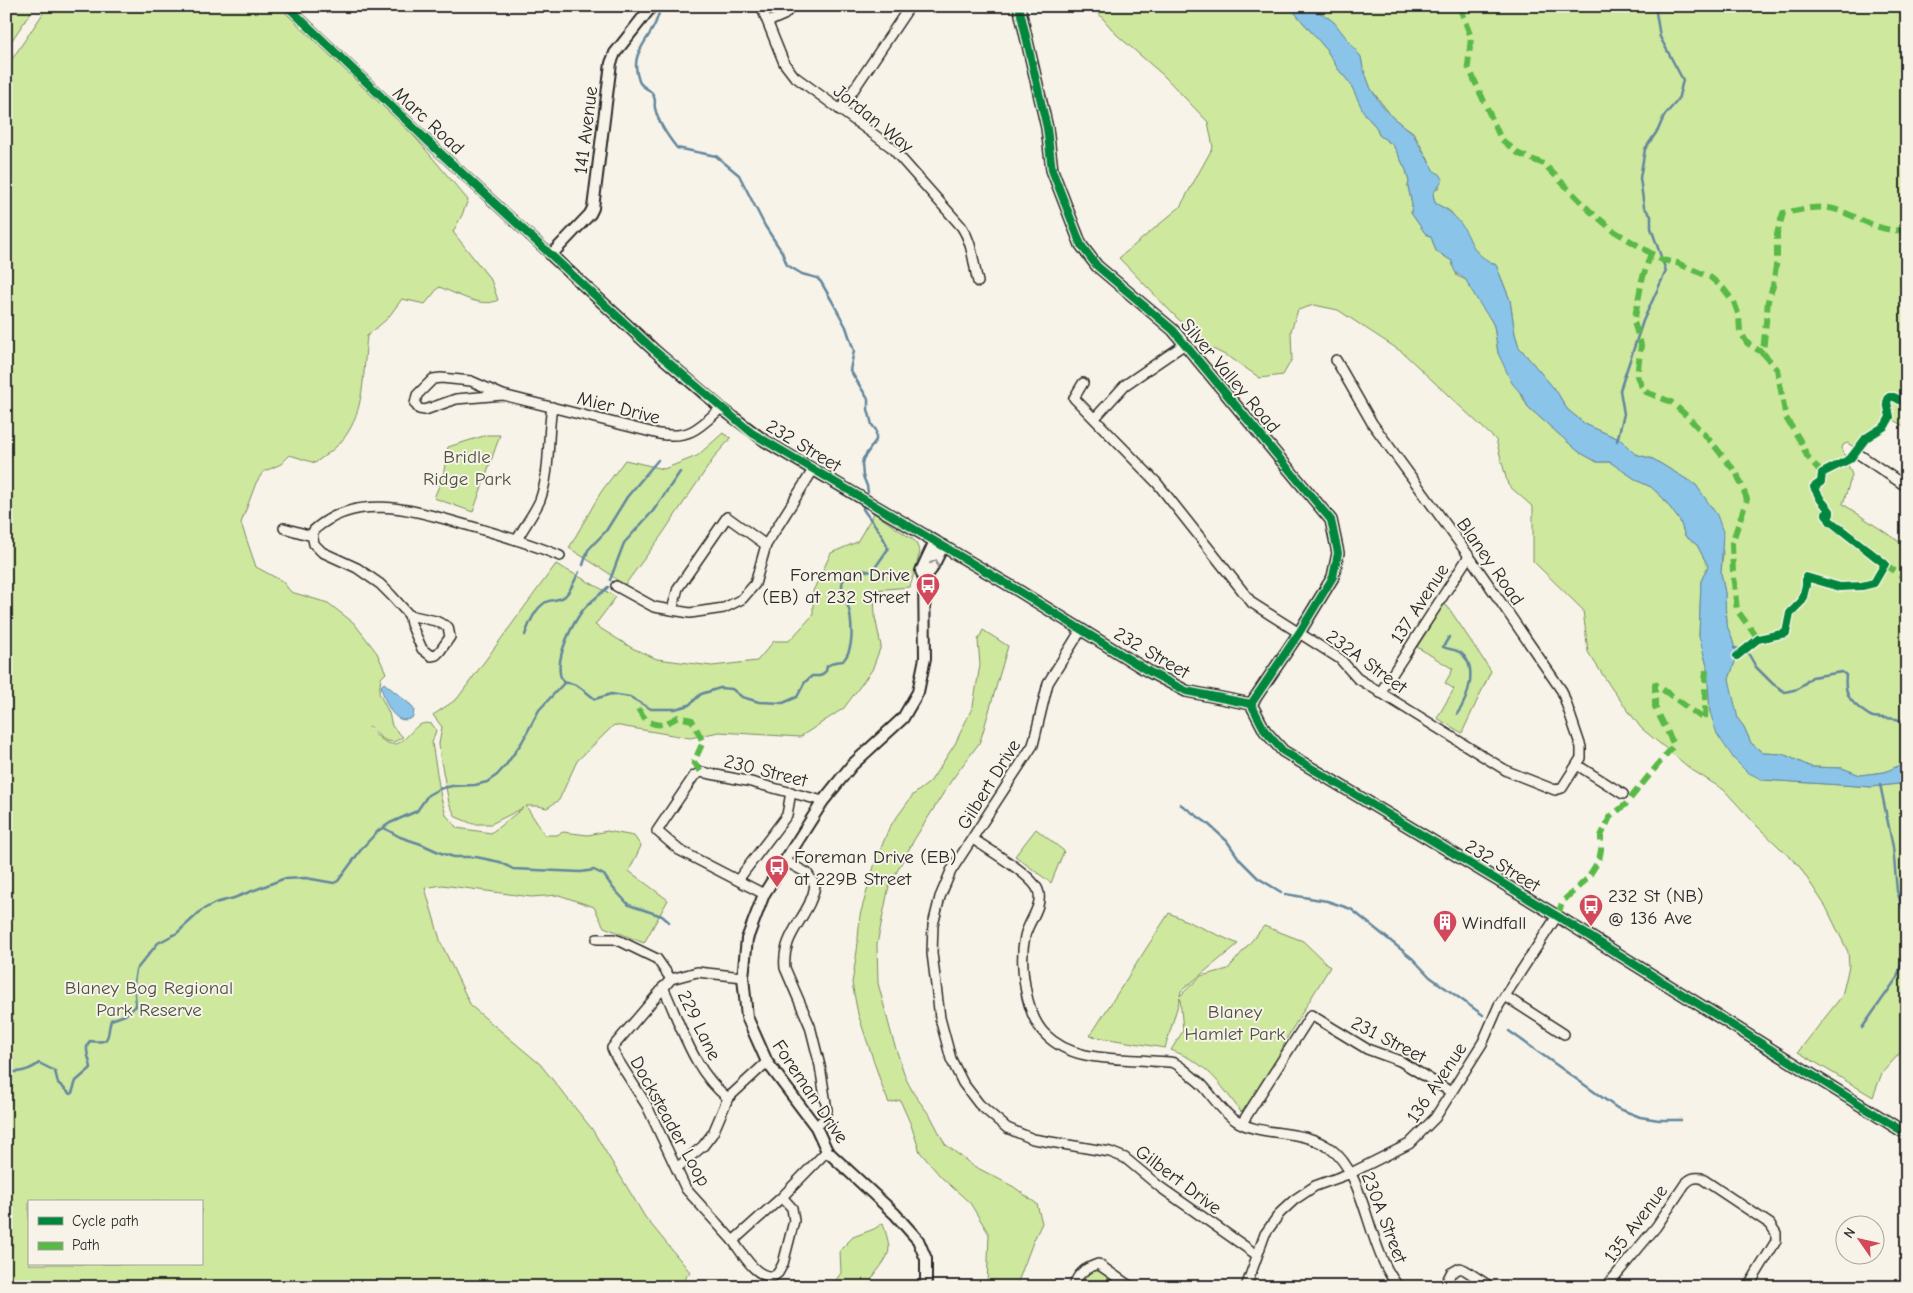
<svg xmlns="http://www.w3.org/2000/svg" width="1913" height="1293" font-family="'Comic Neue',sans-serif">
	<rect width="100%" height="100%" fill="#f7f3e8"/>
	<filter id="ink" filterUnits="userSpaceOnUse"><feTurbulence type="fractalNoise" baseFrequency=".02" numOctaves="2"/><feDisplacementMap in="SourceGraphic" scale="10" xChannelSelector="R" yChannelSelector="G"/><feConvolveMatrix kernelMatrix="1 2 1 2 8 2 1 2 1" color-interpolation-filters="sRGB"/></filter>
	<g filter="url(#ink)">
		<g fill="#cee89e" stroke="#7c8a64" fill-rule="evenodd">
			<polygon points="6,6 35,6 6,49"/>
			<path d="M48,6H286L383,99L468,200L462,215L453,232L491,280L498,300C482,309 456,293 439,287L425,304L402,299L387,319L367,336C363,371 366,416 339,444C332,451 323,457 315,463L290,455L281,464L263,472L256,483L241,523L256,567L282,581L291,592L328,603L354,623L377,653L386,673L381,678L379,693L389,713L392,726L403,737L394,742L387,741L381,738L370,726L369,728C407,770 405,716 432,724L436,730L432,743L441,798L446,815L457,828L491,833L523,808L491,824H473L456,817L449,803L440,756L439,744L442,727L433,715L457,699L556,564L616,597L595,625L632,648L657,659L712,666L757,661L774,641H789L813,615V591L831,553L857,542L874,513L915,541L920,552L910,587L874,590L875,617L881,646L872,670L844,708L800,737L719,732L690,738L614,725L577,761L559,800L547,808L538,806H526L545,835H557L563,832L588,835L607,831L634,836L641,846L629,871L668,900L644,943L604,927L594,907L559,895L531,897L442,885L425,888L441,943L471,1006L540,1064L592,1129L645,1217L690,1272L686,1277V1284L681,1287H6V68ZM29,1202H201V1264H29Z"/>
			<polygon points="1092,6 1289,6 1326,49 1338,69 1350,83 1368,118 1376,127 1379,135 1393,145 1406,170 1409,182 1408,187 1412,205 1411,213 1425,233 1431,237 1436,251 1452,261 1457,276 1466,280 1491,320 1494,326 1498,353 1528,407 1579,452 1597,462 1610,462 1638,481 1651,487 1663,498 1680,521 1685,536 1697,545 1708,566 1701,581 1699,636 1707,666 1710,712 1763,780 1872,787 1907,783 1907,1045 1882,1073 1873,1097 1798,1052 1842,996 1849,966 1848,952 1826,907 1799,866 1758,827 1724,790 1692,770 1641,728 1612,689 1588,652 1583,610 1533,561 1533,507 1508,485 1496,440 1402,352 1338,310 1314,305 1298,310 1291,331 1292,359 1283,375 1260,378 1231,358 1211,348 1177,318 1119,258 1180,207 1213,147 1208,122 1163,75 1117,35"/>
			<polygon points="1304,6 1907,6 1907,428 1888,417 1884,425 1861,438 1854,447 1847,443 1843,445 1842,449 1852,475 1843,504 1907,547 1907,762 1885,772 1860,775 1842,768 1811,767 1783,754 1763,753 1751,743 1744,727 1738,719 1733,703 1729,679 1737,656 1731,635 1726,624 1725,593 1721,573 1723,552 1706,500 1696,485 1653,459 1635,454 1621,440 1585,424 1567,409 1557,392 1519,347 1515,334 1510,300 1496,265 1484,259 1474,249 1459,222 1450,211 1435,203 1433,194 1434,190 1440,187 1428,159 1413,132 1393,118 1371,89 1363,68 1361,57 1351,44 1329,18 1310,10"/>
			<polygon points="723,433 731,438 716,455 661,536 624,586 607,572 569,548 601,492 625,460 664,469 697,456"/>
			<polygon points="487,435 500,435 473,512 434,498 443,476 448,447"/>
			<polygon points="1444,604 1448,607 1491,671 1462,733 1437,718 1454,689 1445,683 1453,669 1417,647"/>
			<polygon points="983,630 1008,646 980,742 951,781 914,840 889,886 877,944 878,983 893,1040 906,1079 914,1094 931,1117 945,1144 972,1165 1014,1187 1037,1204 1042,1223 1033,1242 1016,1287 987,1287 989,1234 970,1203 941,1177 920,1152 911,1125 900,1100 889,1103 883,1089 858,1014 852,983 857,951 860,915 875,863 889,828 913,795 930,782 955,744 973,706 980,665 978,640"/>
			<polygon points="1036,829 1064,851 1051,883 1015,856"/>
			<path d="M1169,913L1238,944L1181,991L1180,996L1201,976L1228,969L1264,926L1303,941L1330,967L1288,1036L1277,1060L1261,1085L1253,1107L1241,1112C1218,1081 1208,1064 1171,1050L1183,1031L1180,998L1165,1048L1090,1036Z"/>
			<path d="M883,1223C885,1230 888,1239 889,1247C890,1261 872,1272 869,1287H831L841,1273L840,1250L853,1237L874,1229Z"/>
			<polygon points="1092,1271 1102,1271 1123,1287 1080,1287 1087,1274"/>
		</g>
		<g fill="#8ac4e9" stroke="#64879d">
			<path d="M1289,6H1304L1310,10L1323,14L1334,22L1361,57L1363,68L1371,89L1380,103L1393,118L1412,132L1434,171L1440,174L1443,179L1433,194L1435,203C1444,208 1451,212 1458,220C1475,241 1467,251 1496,265L1510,300L1515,334L1519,347L1557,392L1567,409L1585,424L1621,440L1635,454L1653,459L1696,485L1717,515L1723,532L1721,573L1725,593L1726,624L1731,635L1737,656L1729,679L1738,719L1744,727L1751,743L1763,753L1783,754L1811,767L1842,768L1860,775L1885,772L1907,762V783L1872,787L1763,780L1747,772L1734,759L1717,734L1710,712L1707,666L1699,636L1701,581L1708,566L1697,545L1685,536L1680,521L1663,498L1651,487L1638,481L1610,462H1597L1579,452L1528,407L1523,396L1512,383L1498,353L1494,326L1491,320C1482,308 1474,295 1467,282C1461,272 1455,280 1452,261L1436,251L1431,237L1425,233L1411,213L1412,205L1408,186L1409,182L1406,170L1393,145L1379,135L1376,127L1368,118L1363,111L1350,83L1338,69L1326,49Z"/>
			<path d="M384,683L411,705L414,710L413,717C395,729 384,701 381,686Z"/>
		</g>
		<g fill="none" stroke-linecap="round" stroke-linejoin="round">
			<g stroke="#64879d" stroke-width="2.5">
				<path d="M661,6C659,13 657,21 653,28C643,47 630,56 639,81C642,89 652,88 654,97C656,101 654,104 655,108C658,122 669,138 677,148L716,156L739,175L765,226L782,252L787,265L802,274L817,278L821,282L832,301L846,327L854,351L850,370L868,399V409L872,425L876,430V440L863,459L862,464L863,476L867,486L868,492"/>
				<polyline points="1617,441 1624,414 1620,390 1643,321 1666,271 1651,228 1651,216 1644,207 1640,178 1645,149 1658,130 1664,116 1678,100 1683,80 1660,37 1655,6"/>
				<polyline points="583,565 588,550 606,531 627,497 658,460"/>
				<polyline points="610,580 624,543 653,511 680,472"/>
				<path d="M525,635C529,624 535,608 546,602C552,599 559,601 565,596C571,591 575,579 579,572"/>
				<path d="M1449,637L1443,647C1449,650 1457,649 1462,654C1478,668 1468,699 1457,714"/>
				<path d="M1734,648L1741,649L1748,653L1756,667L1773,684L1785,692L1798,689L1812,677L1842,672L1846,675C1844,693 1849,701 1863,711C1866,713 1869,716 1873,717C1885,719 1897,716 1907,724"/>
				<path d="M564,683C551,666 570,629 580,614C586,604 599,596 608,587"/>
				<polyline points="1180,804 1207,823 1227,841 1240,860 1258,878 1281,892"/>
				<polyline points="384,828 400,837 421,844 441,853 454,857 476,857 500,862 513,869 581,872 594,870 604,875 613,888 629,905 662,916 669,922"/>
				<polyline points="1285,894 1327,901 1351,909 1413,959 1430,977 1483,1015"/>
				<polyline points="1862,1028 1897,978 1904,956 1904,912 1897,891 1893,847 1880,784"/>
				<polyline points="1509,1031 1617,1108 1640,1117 1659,1120 1681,1120"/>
				<path d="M6,1071C17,1074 31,1070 39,1063L55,1071L58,1083L70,1094L72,1093L76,1081L91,1068C90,1059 83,1048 90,1041C113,1044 106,1036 111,1020L125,1015L136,1006L134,983L136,970L158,943L177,933L202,910L215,903L234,898L283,879L306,878L334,883L338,881L363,847L378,831L390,823L417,811L428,795L439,789L452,786L475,785L487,782L497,775L506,765L522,742L539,710L564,683C576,681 585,692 595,699L611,694L630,697L651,709H675L689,705L701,694L720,688L732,689L742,697L759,702L783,703L797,697L805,682L812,676H820L826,671L827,666L835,662L843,661C854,649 852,629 850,614C848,601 839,593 843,580L861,570L872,572L888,549C882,531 873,524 863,509V507"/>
			</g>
			<defs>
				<g id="minor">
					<polyline points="287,6 436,149 551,255"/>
					<path d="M761,6L784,63L794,76L891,147L961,226C973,243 973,263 978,282"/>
					<polyline points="768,22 784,15 792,6"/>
					<polyline points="840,110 910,6"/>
					<polyline points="1083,383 1074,398 1157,483 1252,603 1340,659 1357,678 1507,771 1555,790 1562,788 1581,758 1581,747 1562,691 1469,556 1372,423 1336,360"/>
					<path d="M503,395L456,399L425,410L419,409L415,404L417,395L433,379L441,378L471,381L503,395L659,434C690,439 699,428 721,408"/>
					<polyline points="1095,418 1125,385 1185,344"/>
					<polyline points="1860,455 1907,487"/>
					<polyline points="284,528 312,536"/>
					<path d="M517,540C524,526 534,514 540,500C551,470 547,437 552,407"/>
					<polyline points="616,586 654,607 690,613 724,608 742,599 755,584 766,545 813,470"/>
					<polyline points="672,610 678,588 727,517 766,545"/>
					<path d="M409,615L436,621L448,627L450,637L440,651L436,655L431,656L422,649L411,624L409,615L391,595L380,584L357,568L322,552L314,544L312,534L314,530C359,490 419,512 470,526C500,535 531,543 560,556"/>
					<polyline points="1081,630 1048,683 1033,745 951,871 940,897 933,925 932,953 940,1018 951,1059 963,1083 979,1104 1007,1128 1033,1139 1110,1152 1125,1158 1160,1187 1257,1255"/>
					<polyline points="1380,693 1469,556"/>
					<polyline points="1577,765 1623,794"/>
					<path d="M973,839C989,850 1031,874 1038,890C1044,905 1028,922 1025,936C1019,963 1025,1014 1045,1034C1072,1062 1116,1058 1152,1061C1159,1062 1168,1061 1174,1063C1179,1065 1183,1069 1187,1072C1192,1077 1199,1081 1204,1087C1214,1098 1221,1111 1235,1120C1261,1138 1301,1127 1331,1149C1367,1176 1367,1250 1399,1287"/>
					<path d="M785,861L807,873L815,885C811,916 781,933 785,968L810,1026L820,1066L827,1110L824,1119L816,1127"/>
					<polyline points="738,880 787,815 791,792"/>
					<polyline points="764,894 679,850 657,831 694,776 701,772 747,781 823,801"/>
					<polyline points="597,939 614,939 620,941 657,959 671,979"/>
					<path d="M663,987C681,1025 693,1071 728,1098"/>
					<polyline points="1505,996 1564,1034"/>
					<polyline points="1242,1123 1311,1015 1367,1049 1400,1061 1451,1092"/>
					<polyline points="678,1167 703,1146 713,1133 728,1098 767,1062"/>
					<path d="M782,1197L733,1241C743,1254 756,1279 774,1276L778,1273L783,1264L794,1221L792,1208L782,1197L827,1151"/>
					<polyline points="733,1241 686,1189 647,1106 616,1057 612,1048 671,979 697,972 743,977"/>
					<path d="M1074,1287C1077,1273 1086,1268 1098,1264L1131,1287"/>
					<polyline points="1246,1287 1265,1234 1280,1213 1294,1200 1315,1186 1351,1173 1409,1144 1435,1118 1483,1042 1499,1005 1557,916"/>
					<polyline points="1444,1287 1451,1273 1460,1268 1465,1270 1491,1287"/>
					<path d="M1606,1287L1656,1227L1685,1184C1690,1179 1693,1177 1701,1178L1770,1224L1776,1233V1241L1748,1287"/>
				</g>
				<g id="tertiary">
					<polyline points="652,6 615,53 611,63 593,208 590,214 551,255 654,350 721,408 765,441 1019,591 1148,671 1186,691 1251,704"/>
					<polyline points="1019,6 1047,128 1052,170 1081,245 1097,266 1173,330 1331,520 1338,553 1333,577 1299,633 1251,704"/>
					<polyline points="924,578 931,570 943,546"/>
					<polyline points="1251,704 1265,731 1283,751 1557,916 1907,1134"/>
					<polyline points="926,1287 926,1259 918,1240 895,1214 827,1151 816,1127 767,1062 747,1017 743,977 747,939 764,894 823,801 852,765 903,718 918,692 925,658 924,578 921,571 935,541"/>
				</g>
			</defs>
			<use href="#minor" stroke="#2b2b2b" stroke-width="12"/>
			<use href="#tertiary" stroke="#2b2b2b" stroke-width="14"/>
			<use href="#minor" stroke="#f7f3e8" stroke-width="9"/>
			<use href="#tertiary" stroke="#f7f3e8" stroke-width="10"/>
			<g stroke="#58b947" stroke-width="6" stroke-dasharray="12 6" stroke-linecap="butt">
				<polyline points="1459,6 1471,37 1468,66 1501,139 1519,154 1544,164 1590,211 1614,231 1662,260 1677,263 1710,277 1723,288 1734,302 1739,316 1740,331 1747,343 1763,353"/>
				<polyline points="1907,121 1905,129 1907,132"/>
				<polyline points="1651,253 1642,280 1634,322 1641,345 1637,376 1641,385 1646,392 1671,402 1688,417 1713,444 1737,474 1747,499 1732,543 1733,573 1737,610 1758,639"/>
				<path d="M1822,473L1807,456L1801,442L1786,418L1777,369L1763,353L1768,301L1773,286L1777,259V234L1783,213C1801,210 1820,204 1837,210C1860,217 1882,235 1907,229"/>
				<polyline points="1885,564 1907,580"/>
				<path d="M638,709C650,728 660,728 678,717L692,720L703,742L694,762L701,772"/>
				<path d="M1557,916L1563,901L1587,879L1599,860L1601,850V836L1610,817L1625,805L1674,745L1655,707V684L1705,720C1706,702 1703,683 1707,666"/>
			</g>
			<defs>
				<g id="cycleway">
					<polyline points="287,6 436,149 551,255 654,350 752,433 1019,591 1148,671 1186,691 1251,704"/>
					<polyline points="1019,6 1047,128 1052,170 1081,245 1097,266 1173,330 1331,520 1338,553 1333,577 1299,633 1251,704"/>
					<polyline points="1737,656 1758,639 1786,633 1790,613 1802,601 1806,585 1806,577 1840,587 1862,586 1874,583 1885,564 1830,521 1826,514 1830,514 1830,511 1821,500 1814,487 1821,482 1822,473 1850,459 1866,438 1885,426 1890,417 1887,402 1889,397 1894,397 1907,404"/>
					<polyline points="1251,704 1265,731 1283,751 1557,916 1907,1134"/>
				</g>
			</defs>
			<use href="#cycleway" stroke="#f7f3e8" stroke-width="11"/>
			<use href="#cycleway" stroke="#00873e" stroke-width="8"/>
		</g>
		<defs><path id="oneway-chevron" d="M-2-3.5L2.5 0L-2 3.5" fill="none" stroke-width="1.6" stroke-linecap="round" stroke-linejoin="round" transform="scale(1.25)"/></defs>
		<use stroke="#918f8a" href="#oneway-chevron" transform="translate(935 563) rotate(-63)"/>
	</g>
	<defs>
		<symbol id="bus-pin" viewBox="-11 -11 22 30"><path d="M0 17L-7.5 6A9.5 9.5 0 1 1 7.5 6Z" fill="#d1495b" stroke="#f7f3e8"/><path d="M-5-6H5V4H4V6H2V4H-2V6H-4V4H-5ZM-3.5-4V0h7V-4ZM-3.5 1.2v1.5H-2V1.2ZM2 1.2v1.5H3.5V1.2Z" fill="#fff"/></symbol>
		<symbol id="building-pin" viewBox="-11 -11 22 30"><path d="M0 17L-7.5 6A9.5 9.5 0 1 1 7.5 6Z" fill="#d1495b" stroke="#f7f3e8"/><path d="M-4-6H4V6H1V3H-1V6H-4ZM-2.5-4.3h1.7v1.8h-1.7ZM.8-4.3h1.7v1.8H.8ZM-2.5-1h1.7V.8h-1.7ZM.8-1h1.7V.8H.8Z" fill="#fff"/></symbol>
	</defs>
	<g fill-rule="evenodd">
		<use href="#bus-pin" x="914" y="571" width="28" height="38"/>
		<use href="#bus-pin" x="763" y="853" width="28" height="38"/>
		<use href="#bus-pin" x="1577" y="892" width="28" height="38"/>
		<use href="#building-pin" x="1431" y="908" width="28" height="38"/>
	</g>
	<g text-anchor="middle" stroke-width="4" stroke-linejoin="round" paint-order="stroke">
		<g font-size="19" fill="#2b2b2b" stroke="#f7f3e8">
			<text transform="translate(874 118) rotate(39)" y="7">Jordan Way</text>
			<text transform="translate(429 120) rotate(43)" y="7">Marc Road</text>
			<text transform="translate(585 130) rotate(-83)" y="7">141 Avenue</text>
			<text transform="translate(1231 375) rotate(50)" y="7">Silver Valley Road</text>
			<text transform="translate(619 407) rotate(14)" y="7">Mier Drive</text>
			<text transform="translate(804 445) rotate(31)" y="7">232 Street</text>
			<text transform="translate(1491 561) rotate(55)" y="7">Blaney Road</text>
			<text transform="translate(1419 603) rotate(-57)" y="7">137 Avenue</text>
			<text transform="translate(1152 652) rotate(30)" y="7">232 Street</text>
			<text transform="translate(1367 661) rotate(36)" y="7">232A Street</text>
			<text transform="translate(766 770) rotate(14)" y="7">230 Street</text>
			<text transform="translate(988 784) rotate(-58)" y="7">Gilbert Drive</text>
			<text transform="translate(1503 865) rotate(31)" y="7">232 Street</text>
			<text transform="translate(700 1025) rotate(64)" y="7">229 Lane</text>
			<text transform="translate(1389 1039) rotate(27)" y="7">231 Street</text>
			<text transform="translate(1436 1082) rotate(-56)" y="7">136 Avenue</text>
			<text transform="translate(811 1091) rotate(56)" y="7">Foreman Drive</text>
			<text transform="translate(671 1121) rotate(61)" y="7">Docksteader Loop</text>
			<text transform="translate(1179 1179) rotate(37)" y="7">Gilbert Drive</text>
			<text transform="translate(1385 1217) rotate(69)" y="7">230A Street</text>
			<text transform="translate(1635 1223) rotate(-53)" y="7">135 Avenue</text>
		</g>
		<g font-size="19" fill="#4c5142" stroke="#f7f3e8">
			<text x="467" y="463">Bridle<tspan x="467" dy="22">Ridge Park</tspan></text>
			<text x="149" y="994">Blaney Bog Regional<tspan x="149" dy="22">Park Reserve</tspan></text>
			<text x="1235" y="1018">Blaney<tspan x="1235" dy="22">Hamlet Park</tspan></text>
		</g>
		<g font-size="19" fill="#2b2b2b" stroke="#f7f3e8" text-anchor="start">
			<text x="910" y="581" text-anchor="end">Foreman Drive<tspan x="910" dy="22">(EB) at 232 Street</tspan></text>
			<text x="794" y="863">Foreman Drive (EB)<tspan x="794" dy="22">at 229B Street</tspan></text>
			<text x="1608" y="902">232 St (NB)<tspan x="1608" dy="22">@ 136 Ave</tspan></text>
			<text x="1462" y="929">Windfall</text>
		</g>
	</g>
	<rect width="1913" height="1293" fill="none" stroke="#f7f3e8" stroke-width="25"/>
	<rect x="12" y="12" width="1888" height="1268" fill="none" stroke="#2b2b2b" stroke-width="2" filter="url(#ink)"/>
	<rect x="28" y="1200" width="175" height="65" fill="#f7f3e8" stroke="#a5a39c"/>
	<rect x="38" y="1217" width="25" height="8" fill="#00873e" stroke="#a5a39c"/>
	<text x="72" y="1226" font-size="15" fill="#2b2b2b">Cycle path</text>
	<rect x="38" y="1242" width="25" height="8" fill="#58b947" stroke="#a5a39c"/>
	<text x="72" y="1250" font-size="15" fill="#2b2b2b">Path</text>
	<g transform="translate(1860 1240) rotate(304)"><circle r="24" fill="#f7f3e8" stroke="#a5a39c"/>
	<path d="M0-4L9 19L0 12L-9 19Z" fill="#d1495b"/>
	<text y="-8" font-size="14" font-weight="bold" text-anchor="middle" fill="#2b2b2b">N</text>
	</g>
</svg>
